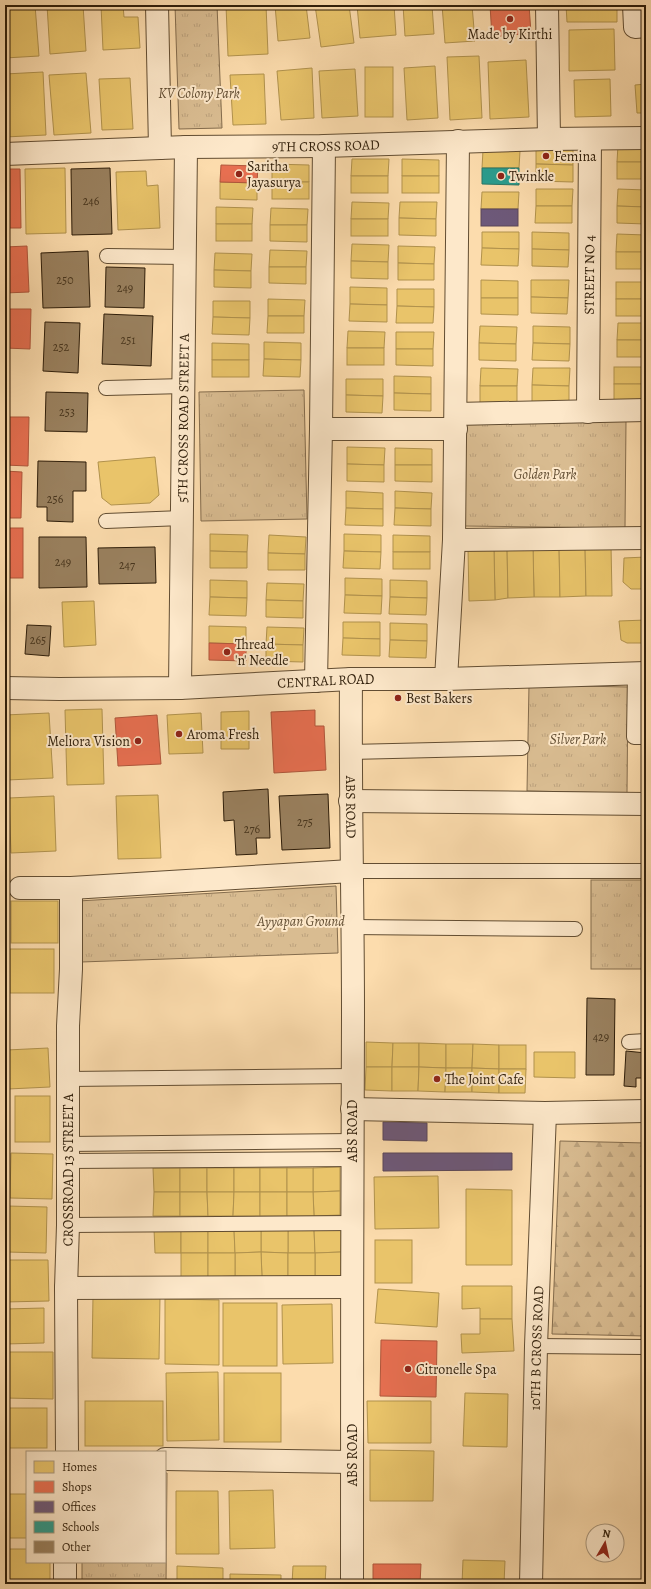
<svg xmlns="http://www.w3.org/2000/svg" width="651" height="1589" font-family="Alegreya,serif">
	<defs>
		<pattern id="forest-firs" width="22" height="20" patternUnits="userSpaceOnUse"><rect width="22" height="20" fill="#d9bc91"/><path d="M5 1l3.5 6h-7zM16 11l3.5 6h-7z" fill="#bba17c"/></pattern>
		<pattern id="park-tufts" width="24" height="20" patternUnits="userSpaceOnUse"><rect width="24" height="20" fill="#d9bc91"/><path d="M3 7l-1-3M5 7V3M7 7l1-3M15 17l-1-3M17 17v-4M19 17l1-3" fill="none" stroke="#bba17c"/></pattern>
	</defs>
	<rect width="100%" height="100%" fill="#fcdcad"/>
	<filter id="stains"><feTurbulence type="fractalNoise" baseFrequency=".005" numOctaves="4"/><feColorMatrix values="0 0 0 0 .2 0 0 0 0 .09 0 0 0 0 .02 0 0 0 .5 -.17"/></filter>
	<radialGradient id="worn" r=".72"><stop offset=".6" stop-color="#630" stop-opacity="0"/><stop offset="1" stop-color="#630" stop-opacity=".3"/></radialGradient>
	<polygon fill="url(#forest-firs)" stroke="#846c4d" points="560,1141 646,1143 646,1336 552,1334"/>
	<g fill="url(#park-tufts)" stroke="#846c4d">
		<polygon points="175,5 217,5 222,128 179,129"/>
		<polygon points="304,390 307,519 201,521 199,392"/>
		<polygon points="465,420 626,421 625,528 464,526"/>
		<polygon points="529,685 628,687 627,793 527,791"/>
		<rect x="591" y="880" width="55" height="89"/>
		<polygon points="336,886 338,953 81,962 78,901"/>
		<polygon points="165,1473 167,1473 166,1584 82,1584 82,1562 165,1562"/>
	</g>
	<g fill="#e9c46a" stroke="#b1924d">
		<polygon points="35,5 39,56 5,58 5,7"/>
		<polygon points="47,5 83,5 86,51 50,54"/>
		<polygon points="101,5 123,5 124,17 138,17 140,48 103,50"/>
		<polygon points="226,5 266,5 268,54 228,56"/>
		<polygon points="275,5 306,5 310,38 278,41"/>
		<polygon points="315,5 349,5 354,43 321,47"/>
		<polygon points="357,5 394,5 396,35 360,38"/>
		<polygon points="403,5 432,5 434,34 405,36"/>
		<polygon points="442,5 472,5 475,41 445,43"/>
		<polygon points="566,5 617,5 617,22 567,22"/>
		<polygon points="614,29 615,70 569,71 569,30"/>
		<polygon points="479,56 482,118 450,120 447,57"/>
		<polygon points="526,60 529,117 490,119 488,62"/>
		<polygon points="435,66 438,118 407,120 404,68"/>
		<rect x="365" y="67" width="28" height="50"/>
		<polygon points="312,68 314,118 281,120 277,71"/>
		<polygon points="355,69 358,116 322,118 319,71"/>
		<polygon points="43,72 46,135 5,137 5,74"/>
		<polygon points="86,73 91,133 54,135 49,75"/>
		<polygon points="264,74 266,124 233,125 230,75"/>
		<polygon points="130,78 133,129 102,130 99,79"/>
		<polygon points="610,79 611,116 575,117 574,80"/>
		<polygon points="646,84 646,113 637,113 635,85"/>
		<polygon points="618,145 646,145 646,162 617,162"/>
		<polygon points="536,147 573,148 573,165 536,164"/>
		<polygon points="483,150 520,151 519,168 482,168"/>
		<polygon points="352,159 389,159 388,176 351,176"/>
		<polygon points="402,159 439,160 439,176 402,176"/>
		<rect x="617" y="162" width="29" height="17"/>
		<polygon points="272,164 309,165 309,182 272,182"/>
		<polygon points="536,164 573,165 573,182 536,181"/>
		<polygon points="65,168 66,233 26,234 25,169"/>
		<polygon points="146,171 147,186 158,185 160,228 118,230 116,172"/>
		<rect x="351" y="176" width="37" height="17"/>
		<rect x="402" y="176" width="37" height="17"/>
		<polygon points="220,182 257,183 257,200 220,199"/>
		<rect x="272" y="182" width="37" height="17"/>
		<polygon points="536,189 573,189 572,206 536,206"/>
		<polygon points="618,189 646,190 646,207 617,206"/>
		<polygon points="482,192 519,192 518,209 481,209"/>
		<polygon points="352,202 389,203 388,219 351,219"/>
		<polygon points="400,202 437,202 436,219 399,218"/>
		<polygon points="536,206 572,206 572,223 535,223"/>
		<polygon points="617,206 646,207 646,224 617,223"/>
		<polygon points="216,207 253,208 252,224 216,224"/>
		<polygon points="271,208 308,209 307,225 270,225"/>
		<polygon points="399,218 436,219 436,236 399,235"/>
		<rect x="351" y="219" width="37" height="17"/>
		<rect x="216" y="224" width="36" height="17"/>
		<polygon points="270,225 307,225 307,242 270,241"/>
		<polygon points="482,232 519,232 519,249 482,248"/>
		<polygon points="532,232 569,233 569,250 532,249"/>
		<polygon points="617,234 646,235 646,252 616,252"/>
		<polygon points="352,244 389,245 388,262 351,261"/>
		<polygon points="398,246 435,247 434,264 398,263"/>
		<polygon points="482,248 519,249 518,266 481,265"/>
		<polygon points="532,249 569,250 568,267 532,266"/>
		<polygon points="270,250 307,251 306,267 269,267"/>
		<rect x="616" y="252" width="30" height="17"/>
		<polygon points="215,253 252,254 251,271 214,270"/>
		<polygon points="351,261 388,262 388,279 351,278"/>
		<polygon points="398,263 434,264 434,280 398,280"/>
		<polygon points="269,267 306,267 306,284 269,283"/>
		<polygon points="214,270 251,271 251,288 214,287"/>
		<polygon points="481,280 518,281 518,298 481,298"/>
		<polygon points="531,280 569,280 568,298 531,297"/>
		<rect x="616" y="282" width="30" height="17"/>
		<polygon points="350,287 387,288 387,305 350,304"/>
		<polygon points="397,289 434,289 434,307 397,306"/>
		<polygon points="531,297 568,298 567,314 531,313"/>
		<polygon points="481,298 518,298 518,315 481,314"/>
		<polygon points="268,299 305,300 304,316 268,316"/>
		<rect x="616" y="299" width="30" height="17"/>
		<polygon points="213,301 250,301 250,318 213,317"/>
		<polygon points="350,304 387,305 387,322 349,321"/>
		<polygon points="397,306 434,307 433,323 396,323"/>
		<polygon points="268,316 304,316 304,333 267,333"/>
		<polygon points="213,317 250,318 249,335 212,334"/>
		<polygon points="618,323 646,323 646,340 617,340"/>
		<polygon points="480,326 517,327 516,344 479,343"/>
		<polygon points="533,326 570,327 570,344 533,343"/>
		<polygon points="348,331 385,332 384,348 347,348"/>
		<polygon points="396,332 434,332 433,349 396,349"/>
		<rect x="617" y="340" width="29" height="17"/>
		<polygon points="264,342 301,343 301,360 264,359"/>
		<polygon points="212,343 249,344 249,360 212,360"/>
		<polygon points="479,343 516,344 516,361 479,360"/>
		<polygon points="533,343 570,344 569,361 532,360"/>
		<rect x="347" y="348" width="37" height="17"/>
		<polygon points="396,349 433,349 433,366 396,365"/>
		<polygon points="264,359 301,360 300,377 263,376"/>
		<rect x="212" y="360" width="37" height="17"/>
		<rect x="614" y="367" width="32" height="17"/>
		<polygon points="481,368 518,369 517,386 480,386"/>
		<polygon points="533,368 570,368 569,386 532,385"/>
		<polygon points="394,376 431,377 431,394 394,393"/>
		<polygon points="346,379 383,379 383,396 346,395"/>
		<rect x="614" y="384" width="32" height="17"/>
		<polygon points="532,385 569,386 569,402 532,402"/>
		<rect x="480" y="386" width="37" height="17"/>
		<polygon points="394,393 431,394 431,411 394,410"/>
		<polygon points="346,395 383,396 382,413 346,412"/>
		<polygon points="347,447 385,448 384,465 347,464"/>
		<polygon points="395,448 432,449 432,465 395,465"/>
		<polygon points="155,457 159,495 150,503 111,505 102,498 98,462"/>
		<polygon points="347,464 384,465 384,482 347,481"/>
		<polygon points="395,465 432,465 432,482 395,481"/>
		<polygon points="346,491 383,493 383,509 346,508"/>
		<polygon points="395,491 432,493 431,509 395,508"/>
		<polygon points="346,508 383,509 383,526 345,525"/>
		<polygon points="395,508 431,509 431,526 394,525"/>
		<polygon points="210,534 248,535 247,552 210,551"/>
		<polygon points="344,534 381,535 381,552 344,551"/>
		<polygon points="269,535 306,537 305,554 268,553"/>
		<polygon points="393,535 430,536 430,552 393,552"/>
		<polygon points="559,545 560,597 534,597 533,546"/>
		<polygon points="559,545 585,545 586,596 560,597"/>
		<polygon points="585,545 611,545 612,596 586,596"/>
		<polygon points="507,546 508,598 495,600 494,549"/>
		<polygon points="507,546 533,546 534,597 508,598"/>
		<polygon points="468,549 494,549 495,600 469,601"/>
		<polygon points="210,551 247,552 247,568 210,568"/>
		<polygon points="344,551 381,552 380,569 343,568"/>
		<rect x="393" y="552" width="37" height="17"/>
		<polygon points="268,553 305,554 305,570 268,570"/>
		<polygon points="646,557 646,589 631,589 623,582 624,558"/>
		<polygon points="345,578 382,579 382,596 345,595"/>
		<polygon points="210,580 247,581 247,598 210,597"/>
		<polygon points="390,580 427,581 427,598 390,597"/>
		<polygon points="267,583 304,584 303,601 266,600"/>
		<polygon points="345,595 382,596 381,614 344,613"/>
		<polygon points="210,597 247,598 246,616 209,615"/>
		<polygon points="390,597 427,598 426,615 389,614"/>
		<polygon points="266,600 303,601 303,618 266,617"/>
		<polygon points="94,601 96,645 64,647 62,602"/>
		<polygon points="646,620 646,643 627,643 621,640 619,621"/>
		<polygon points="343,622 380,622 380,639 343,638"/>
		<polygon points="390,623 427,624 427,641 390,640"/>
		<polygon points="209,626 246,627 246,644 209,643"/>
		<polygon points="267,627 304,628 303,645 266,644"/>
		<polygon points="343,638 380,639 380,656 342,655"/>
		<polygon points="390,640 427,641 426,658 389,657"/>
		<polygon points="266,644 303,645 303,662 266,661"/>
		<polygon points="102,709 104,784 67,785 65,710"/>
		<polygon points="249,711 249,749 221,749 221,712"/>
		<polygon points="49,713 53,778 7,780 5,715"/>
		<polygon points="201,713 203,753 169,754 167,715"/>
		<polygon points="158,795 161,858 118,859 116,796"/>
		<polygon points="54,796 56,851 11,853 9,798"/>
		<rect x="11" y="901" width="47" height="42"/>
		<rect x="10" y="949" width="44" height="44"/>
		<polygon points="366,1042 393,1043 392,1067 366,1067"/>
		<polygon points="393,1043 419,1043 419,1067 392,1067"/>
		<polygon points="419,1043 446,1044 446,1068 419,1067"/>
		<polygon points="446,1044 473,1044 472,1068 446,1068"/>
		<polygon points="473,1044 499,1045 499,1069 472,1068"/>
		<rect x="499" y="1045" width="27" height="24"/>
		<polygon points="48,1048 50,1087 8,1089 7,1050"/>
		<polygon points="534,1052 575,1052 575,1078 534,1077"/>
		<polygon points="366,1067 392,1067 392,1091 365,1090"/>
		<polygon points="392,1067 419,1067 418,1091 392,1091"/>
		<polygon points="419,1067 446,1068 445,1092 418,1091"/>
		<polygon points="446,1068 472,1068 472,1092 445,1092"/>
		<polygon points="472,1068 499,1069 499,1093 472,1092"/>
		<polygon points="499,1069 526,1069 525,1093 499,1093"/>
		<rect x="15" y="1096" width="35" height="46"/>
		<polygon points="11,1153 53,1154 52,1199 10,1198"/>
		<polygon points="340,1167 340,1191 313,1192 313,1168"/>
		<polygon points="153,1168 180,1168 180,1192 154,1192"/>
		<rect x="180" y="1168" width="27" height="24"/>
		<rect x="207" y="1168" width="27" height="24"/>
		<rect x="234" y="1168" width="26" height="24"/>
		<rect x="260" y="1168" width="27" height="24"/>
		<rect x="287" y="1168" width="26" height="24"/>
		<polygon points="438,1176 439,1228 375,1229 374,1177"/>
		<polygon points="466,1189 512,1190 512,1265 466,1265"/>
		<polygon points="340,1191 340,1215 314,1216 313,1192"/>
		<polygon points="154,1192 180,1192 180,1216 153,1216"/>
		<polygon points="180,1192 207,1192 208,1216 180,1216"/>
		<polygon points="207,1192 234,1192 233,1216 208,1216"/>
		<polygon points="234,1192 260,1192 260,1216 233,1216"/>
		<rect x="260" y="1192" width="27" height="24"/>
		<polygon points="287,1192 313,1192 314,1216 287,1216"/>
		<polygon points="7,1206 47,1207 46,1253 7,1252"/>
		<polygon points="288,1228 314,1229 315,1253 288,1253"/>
		<polygon points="288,1228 288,1253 261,1252 261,1229"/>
		<polygon points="341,1228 341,1252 315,1253 314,1229"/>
		<polygon points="154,1229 181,1229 181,1253 155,1253"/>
		<rect x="181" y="1229" width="27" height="24"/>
		<polygon points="208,1229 234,1229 235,1253 208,1253"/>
		<polygon points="234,1229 261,1229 261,1252 235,1253"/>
		<rect x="375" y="1240" width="37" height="43"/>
		<polygon points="261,1252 288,1253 288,1276 262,1277"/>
		<polygon points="261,1252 262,1277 235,1276 235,1253"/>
		<polygon points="341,1252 341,1276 315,1276 315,1253"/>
		<rect x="181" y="1253" width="27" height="24"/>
		<polygon points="208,1253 235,1253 235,1276 208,1277"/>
		<rect x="288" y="1253" width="27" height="23"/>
		<polygon points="5,1260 48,1260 49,1301 5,1302"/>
		<polygon points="462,1286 512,1286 512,1319 480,1319 480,1308 462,1309"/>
		<polygon points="378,1289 439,1293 437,1327 375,1323"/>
		<polygon points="93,1296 160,1297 159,1359 92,1358"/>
		<polygon points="165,1299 219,1300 219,1365 165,1364"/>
		<rect x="223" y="1303" width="54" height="63"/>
		<polygon points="332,1304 333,1363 283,1364 282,1305"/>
		<polygon points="44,1308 44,1343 5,1344 5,1309"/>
		<polygon points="480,1319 512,1319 514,1351 462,1353 461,1334 480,1334"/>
		<polygon points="5,1352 53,1352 53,1399 5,1398"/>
		<polygon points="218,1372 219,1440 167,1441 166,1373"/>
		<rect x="224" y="1373" width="57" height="69"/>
		<polygon points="465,1393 508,1394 507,1447 463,1446"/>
		<rect x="85" y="1401" width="78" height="45"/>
		<polygon points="367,1401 431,1401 431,1443 368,1443"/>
		<rect x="5" y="1408" width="42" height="40"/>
		<polygon points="370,1450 434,1451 433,1501 370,1501"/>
		<polygon points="273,1490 275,1548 230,1549 229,1491"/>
		<polygon points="176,1491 218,1491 219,1554 176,1554"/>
		<rect x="5" y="1494" width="22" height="44"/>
		<polygon points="5,1549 27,1549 27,1562 50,1562 50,1584 5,1584"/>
		<polygon points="463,1560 505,1561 504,1584 462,1584"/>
		<polygon points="177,1566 223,1568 223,1584 177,1584"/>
		<polygon points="293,1566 326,1566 325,1584 292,1584"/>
		<polygon points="230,1574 281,1575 281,1584 230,1584"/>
	</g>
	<g fill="#e76f51" stroke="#b0563b">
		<polygon points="490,5 529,5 531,33 492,37"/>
		<polygon points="221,165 258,166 257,183 220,182"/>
		<polygon points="5,169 20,169 21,228 5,228"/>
		<polygon points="27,246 29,292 5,293 5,247"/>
		<polygon points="5,309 31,309 30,349 5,348"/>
		<polygon points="5,417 29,417 28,466 5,465"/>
		<polygon points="5,471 22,472 21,518 5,518"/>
		<rect x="5" y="528" width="18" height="50"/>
		<polygon points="209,643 246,644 246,661 209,660"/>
		<polygon points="315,710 315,726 324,726 326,770 274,773 271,712"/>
		<polygon points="157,715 161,764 118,766 115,718"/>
		<rect x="5" y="876" width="2" height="40"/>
		<polygon points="381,1340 437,1341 436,1397 380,1396"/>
		<polygon points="373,1564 421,1564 420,1584 373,1584"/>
	</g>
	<g fill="#6d597a" stroke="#5a4758">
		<rect x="481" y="209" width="37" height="17"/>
		<polygon points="383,1122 427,1123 427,1141 383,1140"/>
		<polygon points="383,1153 512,1153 512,1170 383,1171"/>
	</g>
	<polygon fill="#2a9d8f" stroke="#2b7767" points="482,168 519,168 519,185 482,184"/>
	<g fill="#99805e" stroke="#2e1d09">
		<polygon points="110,168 112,234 72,235 71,169"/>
		<polygon points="88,251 90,307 43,308 41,253"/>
		<polygon points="106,267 145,268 144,308 105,307"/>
		<polygon points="104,314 153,316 151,366 102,364"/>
		<polygon points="45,322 80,323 78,373 43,371"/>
		<polygon points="46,392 88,393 87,432 45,431"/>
		<polygon points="38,461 86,462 86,491 73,491 73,522 47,521 47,507 37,507"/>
		<polygon points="39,537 86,537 87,587 39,588"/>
		<polygon points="155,547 156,583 99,584 98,548"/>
		<polygon points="27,625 51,626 49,656 25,654"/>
		<polygon points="268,789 270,838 256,838 257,854 236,855 234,820 224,821 223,792"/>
		<polygon points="328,794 330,848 282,850 279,796"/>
		<polygon points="587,998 615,999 614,1075 586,1075"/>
		<polygon points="626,1051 646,1053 646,1078 636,1078 636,1087 624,1086"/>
	</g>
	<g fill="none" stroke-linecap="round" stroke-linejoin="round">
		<defs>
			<g id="lane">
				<polyline points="107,256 185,257"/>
				<polyline points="106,388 184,386"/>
				<polyline points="106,521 182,518"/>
				<polyline points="635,673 634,737 646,737"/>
				<polyline points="350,752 522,748"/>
				<polyline points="351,871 646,871"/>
				<polyline points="352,927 575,929"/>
				<polyline points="629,1042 646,1041"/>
				<polyline points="68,1079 352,1076"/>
				<polyline points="68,1144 352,1141"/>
				<polyline points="68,1161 352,1159"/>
				<polyline points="68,1225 352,1223"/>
				<polyline points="536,1346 646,1347"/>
			</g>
			<g id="street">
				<polyline points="157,5 160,148"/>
				<polyline points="547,5 549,139"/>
				<polyline points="634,5 635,27 646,26"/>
				<path id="s1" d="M5,154L186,147L324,146L549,139L646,138"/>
				<path id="s2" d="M588,412L590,139"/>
				<polyline points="456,414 646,410"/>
				<polyline points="321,429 456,429"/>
				<polyline points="454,540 646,538"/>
				<path id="s3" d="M351,679C350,791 353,903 353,1015C352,1205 352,1394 352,1584"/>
				<polyline points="446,679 454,540 458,141"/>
				<polyline points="316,681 321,429 324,146"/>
				<path id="s4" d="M5,688L59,689L180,688L351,679H446L646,673"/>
				<path id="s5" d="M180,688L186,147"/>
				<polyline points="350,801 646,804"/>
				<polyline points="20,888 71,888 351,871"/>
				<polyline points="352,1109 545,1113 646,1111"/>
				<polyline points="66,1288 351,1287"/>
				<path id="s6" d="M67,1452L66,1288L68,1225V1026L71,969V888"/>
				<polyline points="165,1459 352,1462"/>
				<polyline points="65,1584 65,1562"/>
				<path id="s7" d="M531,1584L536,1346L545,1113"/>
			</g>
		</defs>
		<use href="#lane" stroke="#624d32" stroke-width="16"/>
		<use href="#street" stroke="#624d32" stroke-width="24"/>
		<use href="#lane" stroke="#fde8ca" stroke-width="14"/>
		<use href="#street" stroke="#fde8ca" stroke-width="22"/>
	</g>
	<g fill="#8f2418" stroke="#fde8ca" stroke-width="1.5">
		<circle cx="510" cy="19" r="4"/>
		<circle cx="546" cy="156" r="4"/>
		<circle cx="239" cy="174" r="4"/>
		<circle cx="501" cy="176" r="4"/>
		<circle cx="227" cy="652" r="4"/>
		<circle cx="398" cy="698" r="4"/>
		<circle cx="179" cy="734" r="4"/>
		<circle cx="138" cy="741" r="4"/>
		<circle cx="437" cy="1079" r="4"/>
		<circle cx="408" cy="1369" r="4"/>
	</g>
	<g text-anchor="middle" stroke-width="4" stroke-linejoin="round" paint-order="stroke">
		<g font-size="12" fill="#49361e">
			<text x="91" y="205">246</text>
			<text x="65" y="284">250</text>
			<text x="125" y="292">249</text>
			<text x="128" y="344">251</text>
			<text x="61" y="351">252</text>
			<text x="67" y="416">253</text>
			<text x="55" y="503">256</text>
			<text x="63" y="566">249</text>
			<text x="127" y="569">247</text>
			<text x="38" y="644">265</text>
			<text x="305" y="826">275</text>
			<text x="252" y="833">276</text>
			<text x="601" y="1041">429</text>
		</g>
		<g font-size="14" fill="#2e1d09" stroke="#fde8ca" text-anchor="start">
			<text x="510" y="39" text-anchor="middle">Made by Kirthi</text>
			<text x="554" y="161">Femina</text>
			<text x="247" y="171">Saritha<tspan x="247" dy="16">Jayasurya</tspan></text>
			<text x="509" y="181">Twinkle</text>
			<text x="235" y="649">Thread<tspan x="235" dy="16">'n' Needle</tspan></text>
			<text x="406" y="703">Best Bakers</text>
			<text x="187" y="739">Aroma Fresh</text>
			<text x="130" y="746" text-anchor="end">Meliora Vision</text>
			<text x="445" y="1084">The Joint Cafe</text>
			<text x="416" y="1374">Citronelle Spa</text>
		</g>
		<g font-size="14" font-style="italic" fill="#614d32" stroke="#fde8ca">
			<text x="199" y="98">KV Colony Park</text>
			<text x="545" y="479">Golden Park</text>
			<text x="578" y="744">Silver Park</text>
			<text x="301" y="926">Ayyapan Ground</text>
		</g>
		<g font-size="14" fill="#2e1d09" stroke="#fde8ca">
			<text dy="5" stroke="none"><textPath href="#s1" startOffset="321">9TH CROSS ROAD</textPath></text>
			<text dy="5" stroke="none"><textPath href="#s2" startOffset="137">STREET NO 4</textPath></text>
			<text dy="5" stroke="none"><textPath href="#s5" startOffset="270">5TH CROSS ROAD STREET A</textPath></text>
			<text dy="5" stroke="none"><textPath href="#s4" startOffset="321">CENTRAL ROAD</textPath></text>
			<text dy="5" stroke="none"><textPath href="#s3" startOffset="128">ABS ROAD</textPath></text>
			<text transform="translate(352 1131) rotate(-90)" y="5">ABS ROAD</text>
			<text dy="5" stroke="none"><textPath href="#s6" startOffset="282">CROSSROAD 13 STREET A</textPath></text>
			<text dy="5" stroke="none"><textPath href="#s7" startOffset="236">10TH B CROSS ROAD</textPath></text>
			<text transform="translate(352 1455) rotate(-90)" y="5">ABS ROAD</text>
		</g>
	</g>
	<rect width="651" height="1589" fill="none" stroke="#fcdcad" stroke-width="20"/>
	<rect x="6" y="6" width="639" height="1577" fill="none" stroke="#2e1d09" stroke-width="2"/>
	<rect x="10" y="10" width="631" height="1569" fill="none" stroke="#2e1d09"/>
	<rect x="26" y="1451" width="140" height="112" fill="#fde8ca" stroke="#aa977d"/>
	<rect x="34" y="1461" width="20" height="12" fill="#e9c46a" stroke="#aa977d"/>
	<text x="62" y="1471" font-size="12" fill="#2e1d09">Homes</text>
	<rect x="34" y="1481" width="20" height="12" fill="#e76f51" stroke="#aa977d"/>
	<text x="62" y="1491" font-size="12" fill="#2e1d09">Shops</text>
	<rect x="34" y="1501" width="20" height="12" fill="#6d597a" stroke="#aa977d"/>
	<text x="62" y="1511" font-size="12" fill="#2e1d09">Offices</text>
	<rect x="34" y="1521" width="20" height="12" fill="#2a9d8f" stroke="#aa977d"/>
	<text x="62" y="1531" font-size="12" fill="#2e1d09">Schools</text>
	<rect x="34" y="1541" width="20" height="12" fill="#99805e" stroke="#aa977d"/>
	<text x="62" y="1551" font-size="12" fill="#2e1d09">Other</text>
	<g transform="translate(605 1543) rotate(9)"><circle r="19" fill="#fde8ca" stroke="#aa977d"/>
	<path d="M0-3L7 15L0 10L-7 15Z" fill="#8f2418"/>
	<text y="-6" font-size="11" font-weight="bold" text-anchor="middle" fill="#2e1d09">N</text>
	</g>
	<rect width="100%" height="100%" filter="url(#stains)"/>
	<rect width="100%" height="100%" fill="url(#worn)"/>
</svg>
